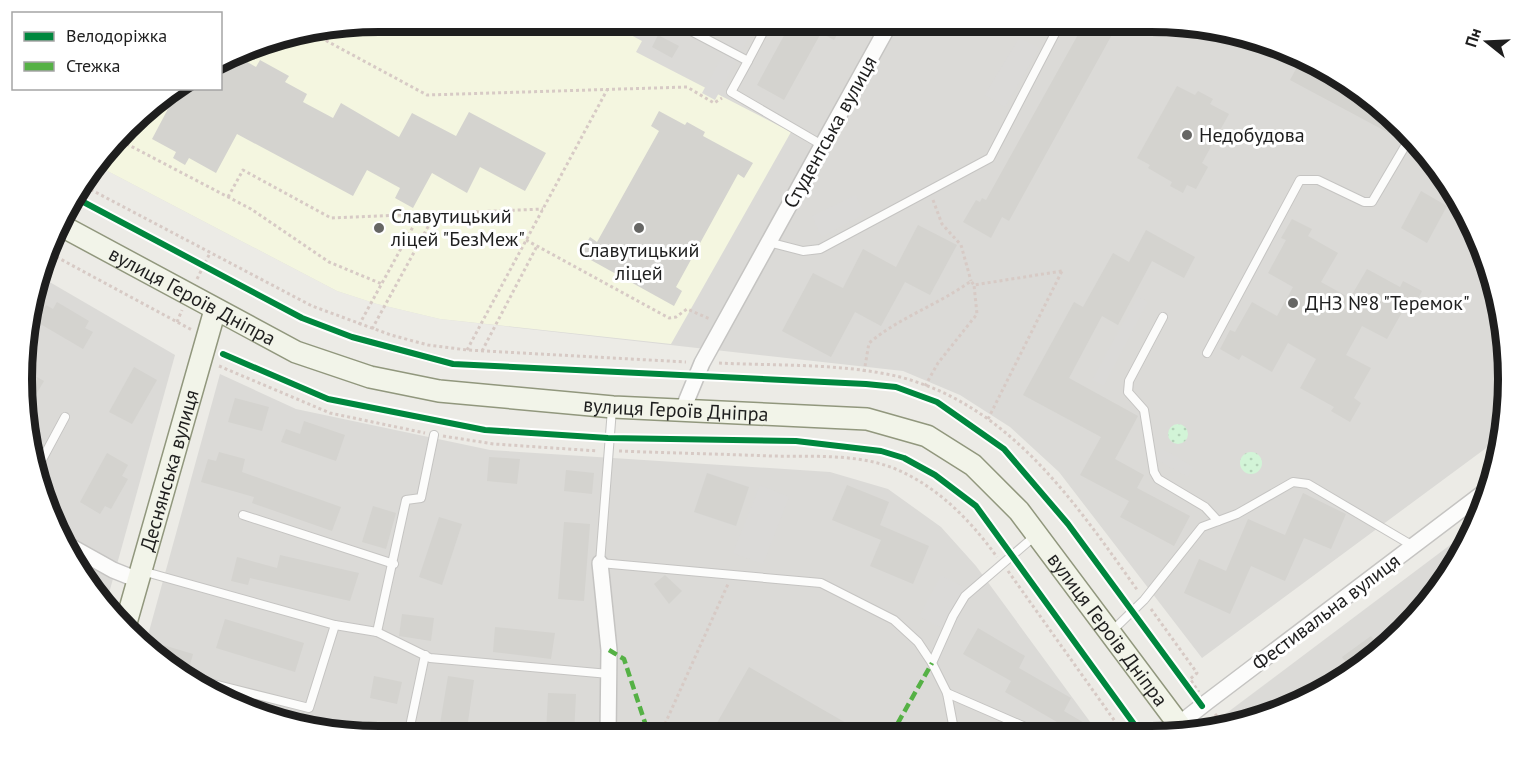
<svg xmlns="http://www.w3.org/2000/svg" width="1529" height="758" font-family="'PT Sans',sans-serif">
	<defs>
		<pattern id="park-dots" width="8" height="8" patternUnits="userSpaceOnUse" patternTransform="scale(1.5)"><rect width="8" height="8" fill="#d2f4d7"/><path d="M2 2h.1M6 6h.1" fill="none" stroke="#b4d1b8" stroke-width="1.8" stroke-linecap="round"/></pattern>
	</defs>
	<rect width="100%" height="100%" fill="#ecebe6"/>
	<g fill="#dbdad7">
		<polygon points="379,21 1173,22 1308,58 1419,143 1489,264 1507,402 1497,440 1202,658 1059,472 1010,427 960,395 903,371 440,319 377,304 337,291 96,165 161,95 173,89 220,88 264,40"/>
		<polygon points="41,277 175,355 106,604 58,537 24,425 28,309"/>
		<polygon points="220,374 296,409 490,450 830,472 888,489 941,527 976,566 1099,734 356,736 221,700 145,646"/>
		<polygon points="1474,527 1471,537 1434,597 1368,663 1287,710 1228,725 1224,715"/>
	</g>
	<polygon fill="#f4f6e0" points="379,21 605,21 642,41 636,52 791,132 671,344 440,319 377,304 337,291 96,165 161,95 173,89 220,88 221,63 264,40"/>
	<g fill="url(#park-dots)">
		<circle cx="1178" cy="434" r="10"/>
		<circle cx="1251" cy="463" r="11"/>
	</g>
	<g fill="#dbdad8">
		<polygon points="741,21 758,21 715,100 702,93"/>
		<polygon points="1019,38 1039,48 1005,107 985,95"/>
		<polygon points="856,195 865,214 821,237 812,216"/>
		<polygon points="1137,296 1148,302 1104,386 1092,380"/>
		<polygon points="1161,448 1194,467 1188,477 1155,459"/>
		<polygon points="760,485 789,497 763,564 733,553"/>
		<polygon points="941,575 965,588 943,629 919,616"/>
	</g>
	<g fill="#d4d3cf">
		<polygon points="792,21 845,21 834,40 821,33 784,100 757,85"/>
		<polygon points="1085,22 1119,22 1009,221 1002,217 991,238 963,222 976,200 980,202 982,198 986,200"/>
		<polygon points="658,35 679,46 672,58 652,47"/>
		<polygon points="235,55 256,67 260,60 289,76 285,82 307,94 303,102 333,118 341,103 399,137 412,113 456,136 469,112 546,153 525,191 480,167 467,193 432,173 413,208 395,198 400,188 367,170 353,196 237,134 216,173 189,158 185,165 173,158 176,152 152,139 179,88 220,88 220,63"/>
		<polygon points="1303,56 1406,133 1402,140 1290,80"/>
		<polygon points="1177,86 1195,95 1198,91 1213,99 1210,104 1229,114 1202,163 1208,167 1196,189 1187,185 1183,193 1170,186 1172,182 1148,168 1150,165 1137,158"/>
		<polygon points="659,111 685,125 687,122 705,132 703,136 753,163 744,178 738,174 676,287 682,291 674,306 580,254 590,237 597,242 659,131 651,126"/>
		<polygon points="1421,191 1447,206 1427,243 1401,228"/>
		<polygon points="1292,219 1312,229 1308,236 1338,253 1321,282 1350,298 1367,269 1400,287 1403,281 1422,291 1412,311 1405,307 1387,339 1362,326 1346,355 1371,368 1354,398 1361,403 1350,422 1331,411 1334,407 1300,388 1316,359 1288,343 1272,372 1242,355 1239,360 1220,349 1230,330 1235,332 1252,302 1277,316 1293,287 1268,273 1286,240 1281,238"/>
		<polygon points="918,225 957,245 930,295 905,282 881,326 855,312 831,357 782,331 813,273 843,288 863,249 896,267"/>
		<polygon points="1146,230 1195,257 1184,278 1152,261 1118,325 1102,316 1069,378 1138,416 1115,459 1144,475 1137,488 1190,516 1174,546 1120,517 1129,501 1080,475 1101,437 1023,395 1074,302 1083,307 1113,253 1129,262"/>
		<polygon points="57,302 89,321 85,328 93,332 83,349 37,322 46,305 53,309"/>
		<polygon points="134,367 157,380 132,424 109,412"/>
		<polygon points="26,371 44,381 24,415 25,384"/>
		<polygon points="235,398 269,407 262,431 228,422"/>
		<polygon points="304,421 345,435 336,461 281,442 286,429 300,434"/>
		<polygon points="219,452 245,459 242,472 341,507 332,531 252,503 254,497 201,482 208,459 216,461"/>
		<polygon points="107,453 128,465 122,476 128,479 111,509 105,506 100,514 80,502"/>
		<polygon points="489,457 520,459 517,484 487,481"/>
		<polygon points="566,470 594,473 592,494 564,491"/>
		<polygon points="707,473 749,487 736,526 694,512"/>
		<polygon points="847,485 889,502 880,525 929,546 913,584 870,566 881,540 832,520"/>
		<polygon points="1303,493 1346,514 1331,549 1304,538 1285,581 1251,566 1230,614 1184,593 1199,559 1226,571 1248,519 1285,535"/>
		<polygon points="373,506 396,513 386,549 362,542"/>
		<polygon points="439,517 462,524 442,585 419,577"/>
		<polygon points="564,522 590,524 584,601 558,599"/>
		<polygon points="280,555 359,573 350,601 250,578 248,585 231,581 237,557 277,568"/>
		<polygon points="665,575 682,591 669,604 654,584"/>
		<polygon points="402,614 434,618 431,641 399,636"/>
		<polygon points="225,619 304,643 295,672 216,648"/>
		<polygon points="495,627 555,633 551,659 493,652"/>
		<polygon points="978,628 1025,656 1019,668 1071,698 1064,711 1103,734 1050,734 1057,722 1005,692 1011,681 963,654"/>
		<polygon points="1371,636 1381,650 1368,663 1353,672 1342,657"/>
		<polygon points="163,645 193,654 187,676 159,656"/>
		<polygon points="749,667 867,735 710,735"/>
		<polygon points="374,676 402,682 397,704 370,698"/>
		<polygon points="448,676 474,680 466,736 438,736"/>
		<polygon points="548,693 576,694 574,735 546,734"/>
		<polygon points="368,721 403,730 402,736 365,736"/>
	</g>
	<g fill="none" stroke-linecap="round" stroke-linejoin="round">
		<defs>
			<g id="lane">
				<polyline points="672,21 748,61 731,92 822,145"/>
				<polyline points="748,61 769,21"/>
				<polyline points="768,242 803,251 820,249 990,158 1061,22"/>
				<polyline points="1163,317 1129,381 1128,392 1144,410 1154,472 1158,479 1205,507 1218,521"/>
				<polyline points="1207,353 1300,180 1318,180 1364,202 1372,202 1411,136"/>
				<polyline points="612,409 600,563 821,583 894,620 918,642 932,663"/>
				<polyline points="37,469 65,417"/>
				<polyline points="243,515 394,564"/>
				<polyline points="142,571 335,625 377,632 430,658 609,674"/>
				<polyline points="377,632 406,500 421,498 434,435"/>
				<polyline points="1111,632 1144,600 1202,527 1237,514 1293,482 1308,484 1413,546"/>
				<polyline points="205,682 309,708 335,625"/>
				<polyline points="947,693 1023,726 1035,734"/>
				<polyline points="955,735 947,693 932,663 953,616 965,596 1036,535"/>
				<polyline points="408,736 425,655"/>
			</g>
			<g id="street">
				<polyline points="683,409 702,363 891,21"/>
				<polyline points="61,541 113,570 138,580"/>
				<polyline points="600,563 609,650 608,736"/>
				<polyline points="1171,734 1179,724 1207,702 1483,493"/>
			</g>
			<g id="secondary">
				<path id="s1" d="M62,226L296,352L370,377L439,391L613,407L867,419L927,436L973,465L1019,511L1186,734"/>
				<path id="s2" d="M124,630L215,310"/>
			</g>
		</defs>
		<use href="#lane" stroke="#c5c4c2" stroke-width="10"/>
		<use href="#street" stroke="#c5c4c2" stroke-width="18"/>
		<use href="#secondary" stroke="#91977d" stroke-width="24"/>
		<g stroke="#d7cac5" stroke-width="3" stroke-dasharray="3 3" stroke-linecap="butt">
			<polyline points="310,32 427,95 687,87 714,103 722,98"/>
			<polyline points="121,141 251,209 329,262 382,284"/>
			<polyline points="80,184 312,306 391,335 428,345 467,350 686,362"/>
			<polyline points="228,197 243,170 331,218 543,209"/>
			<polyline points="933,200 942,224 961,245 971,281"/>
			<polyline points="526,240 669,318 676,317 687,309 710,319"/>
			<polyline points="51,254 192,330"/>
			<polyline points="197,279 210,253"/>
			<polyline points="177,322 182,310"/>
			<polyline points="359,325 420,214"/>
			<polyline points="372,329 435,214"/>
			<polyline points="467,350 607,90"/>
			<polyline points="482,351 537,246"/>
			<path d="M719,363C778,366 843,363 900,377C1011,406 1076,504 1138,591"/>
			<polyline points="219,366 330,413 425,433"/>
			<path d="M864,372L869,343C900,317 938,305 971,281L974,285"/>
			<polyline points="925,386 938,363 977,314 974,285 1062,271"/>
			<polyline points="988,419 1062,271"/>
			<polyline points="443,436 494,444 598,451"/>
			<path d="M619,451C670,453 720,454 771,456C813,457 859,453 898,470C939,488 971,521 997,557"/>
			<polyline points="1008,571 1124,734"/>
			<polyline points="1151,609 1197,673 1190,679 1199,692"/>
			<polyline points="1215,714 1225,726"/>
			<polyline points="1121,734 1132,722"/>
			<polyline points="660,735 728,584"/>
		</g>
		<use href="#lane" stroke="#fcfcfb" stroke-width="8"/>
		<use href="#street" stroke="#fcfcfb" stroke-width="15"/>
		<use href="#secondary" stroke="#f2f4e9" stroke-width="21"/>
		<g stroke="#55b145" stroke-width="4.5" stroke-dasharray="9 4.5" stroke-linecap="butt">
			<polyline points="609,650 624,659 649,735"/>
			<polyline points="891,735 932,663"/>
		</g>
		<defs>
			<g id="cycleway">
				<polyline points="74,197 302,318 352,337 453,364 866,384 896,387 937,402 1004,449 1068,524 1202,706"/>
				<polyline points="223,354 328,399 485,430 608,438 796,441 881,451 904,458 935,475 976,506 1139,731"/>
			</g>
		</defs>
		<use href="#cycleway" stroke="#fff" stroke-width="10"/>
		<use href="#cycleway" stroke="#00873e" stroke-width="6"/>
	</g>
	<g fill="#666664" stroke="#fff" stroke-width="2">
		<circle cx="1187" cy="135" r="6"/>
		<circle cx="379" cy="228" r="6"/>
		<circle cx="639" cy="228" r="6"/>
		<circle cx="1293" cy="303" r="6"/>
	</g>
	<g text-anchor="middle" stroke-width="6" stroke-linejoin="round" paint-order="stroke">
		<g font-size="20" fill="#1e1e1e" stroke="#fff">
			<text transform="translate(830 132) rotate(-61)" y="7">Студентська вулиця</text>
			<text dy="7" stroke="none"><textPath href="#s1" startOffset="148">вулиця Героїв Дніпра</textPath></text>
			<text dy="7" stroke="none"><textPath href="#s1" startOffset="652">вулиця Героїв Дніпра</textPath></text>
			<text dy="7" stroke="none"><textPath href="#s2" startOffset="166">Деснянська вулиця</textPath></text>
			<text transform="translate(1326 612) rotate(-37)" y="7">Фестивальна вулиця</text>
			<text dy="7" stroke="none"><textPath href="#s1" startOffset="1173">вулиця Героїв Дніпра</textPath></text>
		</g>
		<g font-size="20" fill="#1e1e1e" stroke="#fff" text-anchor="start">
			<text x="1199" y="142">Недобудова</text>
			<text x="391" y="223">Славутицький<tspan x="391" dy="23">ліцей "БезМеж"</tspan></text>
			<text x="639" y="257" text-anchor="middle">Славутицький<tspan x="639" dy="23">ліцей</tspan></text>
			<text x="1305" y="310">ДНЗ №8 "Теремок"</text>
		</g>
	</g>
	<path d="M0 0H1529V758H0ZM379 32H1151A347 347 0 0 1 1498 379V379A347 347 0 0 1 1151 726H379A347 347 0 0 1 32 379V379A347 347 0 0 1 379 32Z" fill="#fff" fill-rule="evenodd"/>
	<path fill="none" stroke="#1e1e1e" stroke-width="8" d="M379 32H1151A347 347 0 0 1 1498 379V379A347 347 0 0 1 1151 726H379A347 347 0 0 1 32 379V379A347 347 0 0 1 379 32Z"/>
	<rect x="12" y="12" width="210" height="78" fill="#ffffff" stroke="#a5a5a5" stroke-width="1.5"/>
	<rect x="24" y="32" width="30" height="9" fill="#00873e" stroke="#a5a5a5" stroke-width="1.5"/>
	<text x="66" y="42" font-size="18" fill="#1e1e1e">Велодоріжка</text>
	<rect x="24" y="62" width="30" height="9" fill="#55b145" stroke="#a5a5a5" stroke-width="1.5"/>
	<text x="66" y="72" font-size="18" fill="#1e1e1e">Стежка</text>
	<g transform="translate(1487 42) rotate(288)" stroke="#ffffff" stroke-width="4.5" paint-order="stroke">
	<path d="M0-4.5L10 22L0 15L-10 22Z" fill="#1e1e1e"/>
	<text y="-9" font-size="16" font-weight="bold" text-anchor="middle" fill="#1e1e1e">Пн</text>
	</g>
</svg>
